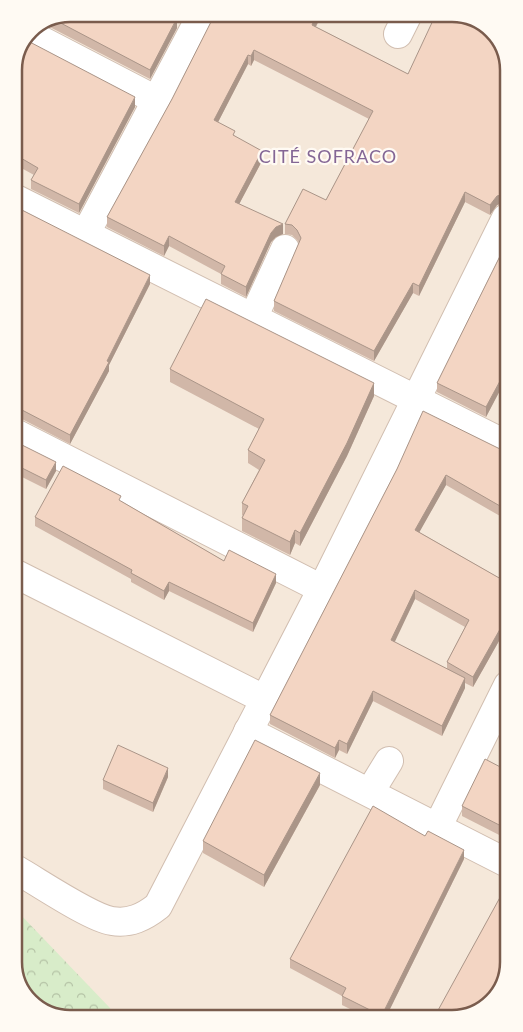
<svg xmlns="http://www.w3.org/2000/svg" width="523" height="1032" font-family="Lato,sans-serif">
	<defs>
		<pattern id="forest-crowns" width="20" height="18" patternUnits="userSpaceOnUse" patternTransform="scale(1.25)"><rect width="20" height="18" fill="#d8ecc9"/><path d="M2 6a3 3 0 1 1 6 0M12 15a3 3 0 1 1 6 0" fill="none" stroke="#b4c2a5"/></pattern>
	</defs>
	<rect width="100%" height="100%" fill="#fdf6ec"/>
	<polygon fill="#f5e8da" points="70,14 457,14 505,49 509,962 500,993 474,1014 66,1018 36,1007 18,983 14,67 31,30"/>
	<polygon fill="url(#forest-crowns)" points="18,912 110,1008 113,1018 66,1018 36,1007 18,983"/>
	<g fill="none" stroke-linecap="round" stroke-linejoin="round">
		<defs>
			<g id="street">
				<polyline points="29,34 158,101"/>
				<polyline points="398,34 408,14"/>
				<polyline points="14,198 507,445"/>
				<polyline points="85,235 202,14"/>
				<polyline points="253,318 285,249"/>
				<polyline points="15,433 322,589"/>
				<polyline points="16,574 264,699"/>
				<polyline points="248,731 509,864"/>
				<polyline points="370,792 389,761"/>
				<polyline points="438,826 508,685"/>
				<path d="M17,870C38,882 91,918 112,921C130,924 144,917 158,906L322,589L506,218"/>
			</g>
		</defs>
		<use href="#street" stroke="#d1beb0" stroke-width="30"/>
		<use href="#street" stroke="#fff" stroke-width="28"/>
	</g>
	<g fill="#d1b7a8" fill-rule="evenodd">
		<polygon points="70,14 177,28 150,79 44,24"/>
		<polygon points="215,14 322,14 316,27 408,74 505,49 506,202 497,205 490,215 465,202 419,296 413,293 374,361 274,311 274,301 299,243 297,240 292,235 285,234 285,224 326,200 369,119 254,60 251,66 248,64 218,122 235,136 262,161 239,204 283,234 276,237 271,242 246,297 221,284 221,274 169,246 164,256 107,227 107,217 172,99"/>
		<polygon points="14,67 135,107 79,213 31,189 31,180 34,175 14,164"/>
		<polygon points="14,210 150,284 109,365 109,371 70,444 22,419 15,418"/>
		<polygon points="506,244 507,377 486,417 437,392 437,383"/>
		<polygon points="170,369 374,396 347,456 300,546 295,543 290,555 242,531 242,518 243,516 242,515 242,503 259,470 248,463 248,450 259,429 170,382"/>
		<polygon points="16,442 56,471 46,489 16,474"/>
		<path d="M500,449L507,451V520L446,485L419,532L508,583V625L473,687L465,683V688L442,736L373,701L347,754L339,750L335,758L270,724V715L397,469ZM415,599L465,627L447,662V669L394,642Z"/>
		<polygon points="121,501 224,561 276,583 253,632 169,591 164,600 131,582 131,579 35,526 35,517"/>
		<polygon points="508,771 509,840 462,816 462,806"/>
		<polygon points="168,777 153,812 103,789 103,780"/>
		<polygon points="320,785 264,887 203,853 203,841"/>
		<polygon points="464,859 387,1015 362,1015 342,1005 342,996 290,968 290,959"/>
	</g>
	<g fill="#aa9588">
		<polygon points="317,14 322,14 312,34 312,25"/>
		<polygon points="177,18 177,28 150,79 150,70"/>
		<polygon points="254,50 254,60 251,66 251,56"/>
		<polygon points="248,55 248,64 214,130 214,120"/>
		<polygon points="135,97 135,107 79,213 79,204"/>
		<polygon points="262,151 262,161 235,212 235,202"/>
		<polygon points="465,192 465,202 419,296 419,286"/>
		<polygon points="506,193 506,202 497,205 490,215 490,205 497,196"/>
		<polygon points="283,224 283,234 276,237 271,242 246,297 246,287 271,233 276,227"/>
		<polygon points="169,236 169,246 164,256 164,246"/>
		<polygon points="150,275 150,284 109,365 109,371 70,444 70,435"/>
		<polygon points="413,283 413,293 374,361 374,351"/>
		<polygon points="507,368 507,377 486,417 486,407"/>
		<polygon points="374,383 374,396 347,456 300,546 300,533"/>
		<polygon points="56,462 56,471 46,489 46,480"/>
		<polygon points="446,475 446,485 415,540 415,530"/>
		<polygon points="295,530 295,543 290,555 290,542"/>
		<polygon points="276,574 276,583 253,632 253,623"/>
		<polygon points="169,582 169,591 164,600 164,591"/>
		<polygon points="415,590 415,599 391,650 391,640"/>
		<polygon points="508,615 508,625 473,687 473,677"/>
		<polygon points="465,678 465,688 442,736 442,726"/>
		<polygon points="373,691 373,701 347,754 347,744"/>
		<polygon points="339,740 339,750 335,758 335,748"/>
		<polygon points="168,768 168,777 153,812 153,803"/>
		<polygon points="320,773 320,785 264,887 264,875"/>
		<polygon points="464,850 464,859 387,1015 382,1015"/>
	</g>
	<g fill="#f3d5c3" stroke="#aa9588">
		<polygon points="70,14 168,14 177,18 150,70 55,20"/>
		<polygon points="215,14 317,14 312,25 408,74 436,14 457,14 487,25 505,49 506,193 497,196 490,205 465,192 419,286 413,283 374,351 274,301 301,238 297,230 292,225 285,224 303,189 326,200 373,111 254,50 251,56 248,55 214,120 235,131 233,135 262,151 235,202 283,224 276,227 271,233 246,287 221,274 225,266 169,236 164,246 107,217 172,99"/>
		<polygon points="26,40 135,97 79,204 31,180 38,168 14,154 14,67"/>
		<polygon points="16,207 150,275 107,361 109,362 70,435 22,410 15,409 14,210"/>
		<polygon points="506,244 507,368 486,407 437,383"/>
		<polygon points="206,299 374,383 347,443 300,533 295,530 290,542 242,518 248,506 242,503 265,460 248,450 264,419 170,369"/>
		<polygon points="423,411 500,449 507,451 507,510 446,475 415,530 508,583 508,615 473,677 447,662 469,620 415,590 391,640 465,678 442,726 373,691 347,744 339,740 335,748 270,715 397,469"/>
		<polygon points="16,442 56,462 46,480 16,465"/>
		<polygon points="63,466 121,496 119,500 224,561 229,550 276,574 253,623 169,582 164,591 131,573 132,570 35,517"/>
		<polygon points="255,740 320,773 264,875 203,841"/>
		<polygon points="118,745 168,768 153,803 103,780"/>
		<polygon points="485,759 508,771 509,830 462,806"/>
		<polygon points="373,806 425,836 428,831 464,850 382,1015 380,1015 342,996 346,988 290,959"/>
		<polygon points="509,881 509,962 500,993 474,1014 436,1014"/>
	</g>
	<g text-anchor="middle" stroke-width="4.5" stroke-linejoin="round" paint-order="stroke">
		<g font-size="18" letter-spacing="1" fill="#846695" stroke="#fffaf3">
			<text x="328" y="163">CITÉ SOFRACO</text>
		</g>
	</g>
	<path d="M0 0H523V1032H0ZM70 22H452A48 48 0 0 1 500 70V962A48 48 0 0 1 452 1010H70A48 48 0 0 1 22 962V70A48 48 0 0 1 70 22Z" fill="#fffaf3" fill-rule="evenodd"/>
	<path fill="none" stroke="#7a5c4d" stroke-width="2.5" d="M70 22H452A48 48 0 0 1 500 70V962A48 48 0 0 1 452 1010H70A48 48 0 0 1 22 962V70A48 48 0 0 1 70 22Z"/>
</svg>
